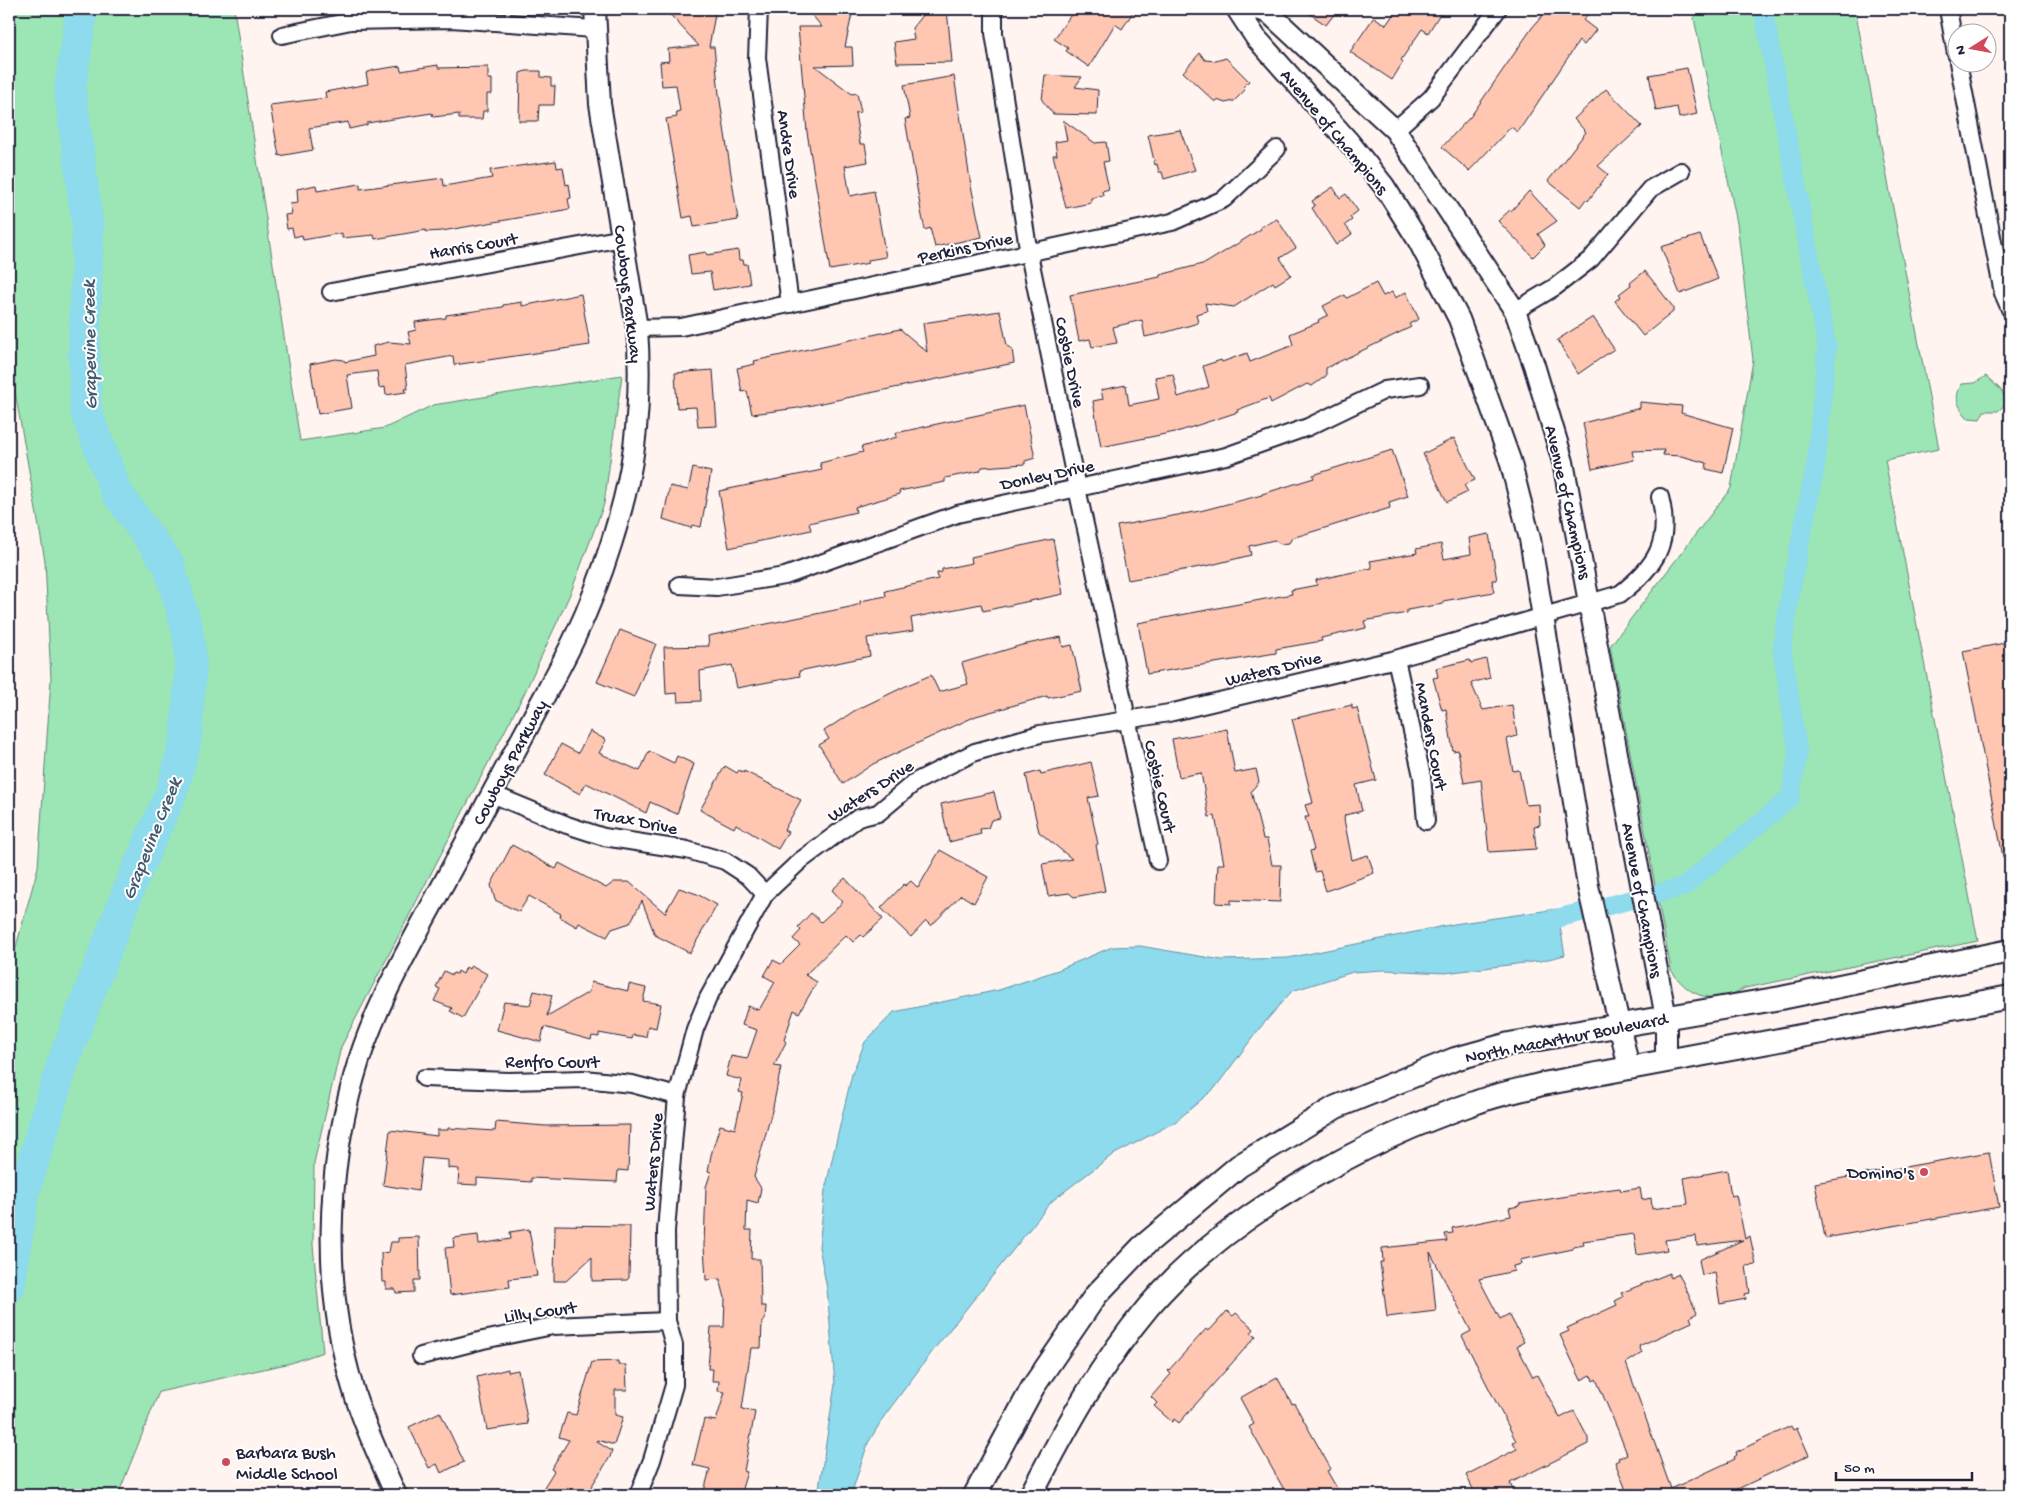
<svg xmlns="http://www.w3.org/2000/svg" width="2019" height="1504" font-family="'Gochi Hand',sans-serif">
	<rect width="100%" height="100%" fill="#fff4f0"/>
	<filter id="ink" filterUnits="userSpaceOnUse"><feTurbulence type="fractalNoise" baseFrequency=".02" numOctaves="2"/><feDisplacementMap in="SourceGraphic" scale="10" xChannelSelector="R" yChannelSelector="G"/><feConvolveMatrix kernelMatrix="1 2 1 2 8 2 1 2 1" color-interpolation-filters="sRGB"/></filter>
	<g filter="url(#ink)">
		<g fill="#9ce5b4" stroke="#5f8478">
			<polygon points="9,9 234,9 300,441 385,428 433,405 622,375 604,504 571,592 524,694 341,1047 314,1163 313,1245 323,1352 291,1363 159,1392 118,1495 9,1495 9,972 38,867 51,679 45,561 9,358"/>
			<path d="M1692,9H1855L1939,449L1885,460L1978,941L1745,988C1714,1005 1690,999 1671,970L1610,646L1731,488L1753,360L1737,223Z"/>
			<path d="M1986,376L2001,390L2008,402L1998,411H1984L1980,419L1968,418C1958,407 1953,397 1962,384L1975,383Z"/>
		</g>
		<polygon fill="#8ddbec" stroke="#6291a5" points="1557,909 1565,955 1540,961 1445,973 1384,970 1353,972 1292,991 1259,1029 1215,1088 1175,1122 1111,1156 1052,1201 935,1348 885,1415 868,1443 851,1495 818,1495 835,1384 827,1289 819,1247 825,1190 852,1074 865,1042 894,1012 999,990 1058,970 1112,947 1140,946 1222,960 1288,958 1454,924"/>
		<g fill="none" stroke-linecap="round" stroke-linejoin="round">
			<polyline stroke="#8ddbec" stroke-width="19" points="1534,924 1683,887 1790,798 1798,754 1782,648 1791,588 1816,464 1827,347 1763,9"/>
			<polyline stroke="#8ddbec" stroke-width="32" points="9,1287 23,1195 62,1065 130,886 172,791 186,739 191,662 188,632 169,565 117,493 86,412 84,351 88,228 70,89 82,9"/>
		</g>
		<g fill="#ffc7b2" stroke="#22223b">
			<polygon points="665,9 716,9 709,47 714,47 719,94 738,220 694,227 692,216 683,218 666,119 677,117 676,112 680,111 676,85 662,86 660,62 669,61 668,49 699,46"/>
			<polygon points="807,9 853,9 845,47 852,47 853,65 815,66 852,94 857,93 861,112 855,113 860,144 865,144 868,162 845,166 850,196 874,191 886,257 868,260 869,263 830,270 807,132 798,27 822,27"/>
			<polygon points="927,9 947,9 952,62 897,63 894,42 914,39 912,28"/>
			<polygon points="1075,9 1135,9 1122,29 1115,24 1089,67 1066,51 1068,48 1054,39"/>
			<polygon points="1303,9 1338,9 1326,25"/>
			<polygon points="1397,9 1443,9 1428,33 1422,29 1401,60 1403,62 1392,80 1350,52 1374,17 1386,25"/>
			<polygon points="1548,9 1592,9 1583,20 1596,30 1584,45 1579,41 1518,132 1511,127 1469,171 1442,147 1471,116 1532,28"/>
			<polygon points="1200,53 1205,60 1216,61 1226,58 1249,81 1242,88 1245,90 1234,101 1225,103 1217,100 1215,102 1183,72"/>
			<polygon points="438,65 438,68 488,67 488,79 492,79 492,94 487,94 487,111 483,111 482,119 459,119 459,114 433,117 432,113 367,123 367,125 349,129 348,122 309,128 313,150 279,156 270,105 326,98 325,92 368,84 366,73 374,70 400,66 401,71"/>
			<polygon points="1687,68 1697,114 1679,118 1677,107 1656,111 1649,75"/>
			<polygon points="526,71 541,71 541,77 551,78 551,86 555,86 554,105 539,105 538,121 519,121 520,73"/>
			<polygon points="1045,75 1082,77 1075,87 1098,90 1097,115 1053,114 1042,100"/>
			<polygon points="954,76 971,186 982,237 935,247 930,228 925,230 921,211 905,119 910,118 904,85"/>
			<polygon points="1606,89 1642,126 1598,166 1608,174 1588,201 1586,199 1580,207 1548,181 1586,132 1574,119"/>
			<polygon points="1063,120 1095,143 1106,142 1109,161 1103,162 1109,189 1102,191 1103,195 1091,198 1091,203 1066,208 1053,155 1057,155 1055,142 1067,140"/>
			<polygon points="1180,130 1195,170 1164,179 1162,172 1159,172 1157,164 1155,165 1148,135"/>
			<polygon points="556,161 557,168 563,167 566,185 569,184 571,198 568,199 570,209 442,231 426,232 426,230 375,239 374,235 342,238 342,233 303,240 302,235 294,237 292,228 287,229 285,215 292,214 290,204 298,203 297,189 316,185 317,191 360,184 360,189 443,178 444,186 492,178 490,170"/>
			<polygon points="1333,187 1340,198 1346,194 1358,211 1350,217 1352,220 1345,225 1352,234 1336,245 1312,208 1315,206 1312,201"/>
			<polygon points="1529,191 1557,221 1538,234 1545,245 1533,257 1498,221 1510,210 1511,211"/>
			<polygon points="1277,219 1296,248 1280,258 1291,275 1275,285 1273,282 1234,307 1205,303 1207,311 1196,314 1198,323 1167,332 1145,337 1142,320 1113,327 1117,343 1092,347 1090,339 1079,341 1070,295 1160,277 1160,275 1206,263 1261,229 1260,227"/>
			<polygon points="1700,235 1718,279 1680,294 1661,247"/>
			<polygon points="738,250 739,260 743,260 744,264 747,264 750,284 713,290 710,272 691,274 688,255 706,252 707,255"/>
			<polygon points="1645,271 1673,307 1673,312 1643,336 1615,301 1621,296 1619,294 1631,285 1630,283"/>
			<polygon points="1376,283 1383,296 1392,292 1395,298 1406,292 1419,319 1409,324 1411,327 1326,368 1326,376 1312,386 1307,384 1271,403 1269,398 1237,410 1238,412 1180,431 1101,447 1093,401 1103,399 1101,390 1126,385 1129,405 1159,399 1155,377 1173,374 1178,397 1209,387 1203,366 1221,360 1222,362 1247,353 1250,362 1293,345 1290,334 1319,322 1318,320 1328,315 1323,306 1345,295 1347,298"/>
			<polygon points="581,294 590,345 454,365 453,356 405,365 408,389 405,389 406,392 386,395 385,387 379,388 377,371 347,375 352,408 318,414 310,364 336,359 344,360 345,362 374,356 373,346 389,342 411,344 408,332 416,330 415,322 446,318 446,315 503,307 503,305 522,302 522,306"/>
			<polygon points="1000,311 1007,346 1012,349 1014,363 798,408 752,414 747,391 742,392 737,368 755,364 754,361 900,329 927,352 923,323"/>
			<polygon points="1593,317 1614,349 1578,374 1557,340"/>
			<polygon points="713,370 717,426 698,427 696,407 677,408 675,373"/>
			<polygon points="1640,402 1682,406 1681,413 1733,428 1723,473 1706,469 1707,463 1681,456 1663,455 1664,450 1632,451 1634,460 1592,469 1583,423 1640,408"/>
			<polygon points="1024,405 1035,458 1025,461 1025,464 982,467 980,471 945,478 945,482 899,491 900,494 855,507 856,512 809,523 811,530 729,548 719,491 822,470 820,463 863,452 861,447 897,437 896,433"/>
			<polygon points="1454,438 1475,480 1464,485 1468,492 1447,502 1423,454"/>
			<polygon points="1392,450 1408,496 1389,502 1390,508 1292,538 1289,543 1281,544 1274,540 1249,546 1251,555 1211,565 1128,580 1117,526 1200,511 1262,495 1262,494 1314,478 1313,475"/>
			<polygon points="693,468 711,472 701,527 692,525 691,528 663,519 670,486 688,490"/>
			<polygon points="1489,534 1497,580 1492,580 1494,592 1443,601 1443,604 1407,610 1407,613 1364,621 1366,628 1321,638 1322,641 1276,649 1276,653 1147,674 1138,623 1292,594 1291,590 1317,585 1316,580 1372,568 1370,561 1417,553 1416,549 1441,544 1444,559 1471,554 1469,538"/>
			<polygon points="1053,539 1063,594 983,611 981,604 911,618 913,631 867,638 870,656 799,671 800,676 737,688 732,665 700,671 701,701 678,702 677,693 666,694 664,647 709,646 708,636 850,607 860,604 860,601 886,596 885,591 938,579 937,573 942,572 942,569 972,563 971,557"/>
			<polygon points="620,630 656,644 634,697 597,682"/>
			<polygon points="1061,637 1063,647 1072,645 1082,691 1048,698 1047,696 976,716 873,764 843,784 819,745 829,739 824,731 854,711 910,684 931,675 939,692 968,684 962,663 1022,645"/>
			<polygon points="2010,642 2010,856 2003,857 1963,651"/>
			<polygon points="1486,659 1490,678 1471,683 1483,710 1512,705 1517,736 1507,739 1513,771 1519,770 1526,805 1539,804 1540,825 1534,826 1536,849 1489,852 1481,780 1464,783 1458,750 1453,751 1446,709 1442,710 1433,678 1438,677 1436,668 1470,660 1471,663"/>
			<polygon points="1352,705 1352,709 1357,708 1376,780 1356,785 1362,811 1345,815 1344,819 1352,860 1368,855 1374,873 1326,891 1320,871 1315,872 1310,851 1314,850 1305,817 1309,817 1305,805 1313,803 1292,719"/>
			<polygon points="1227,729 1235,773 1256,769 1259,782 1251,791 1263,839 1267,839 1272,865 1281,865 1280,902 1231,900 1231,904 1216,903 1218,864 1224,864 1215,816 1209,817 1201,773 1179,777 1172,739"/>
			<polygon points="590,731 606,740 599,753 640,771 649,751 674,763 677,756 694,764 677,814 650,802 646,813 586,783 580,794 545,775 561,744 578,753"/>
			<polygon points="1091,762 1099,796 1088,798 1098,844 1096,845 1105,891 1074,897 1069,893 1048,896 1042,864 1072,859 1039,832 1026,775 1040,771 1041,774"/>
			<polygon points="725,766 737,773 739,770 744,773 744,771 801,800 784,830 788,832 778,849 736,824 734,828 700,810"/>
			<polygon points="994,792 1000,818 991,820 988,828 980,829 981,834 949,842 941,804"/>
			<polygon points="512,845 556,869 559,863 606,888 614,882 629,882 665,913 679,888 697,894 717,905 690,953 655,935 642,901 630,923 612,929 607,937 579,923 577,927 560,917 561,914 529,896 519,912 495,900 491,885"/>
			<polygon points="940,850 988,877 974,903 961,895 931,926 926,921 911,937 881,908 904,884 905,886 911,881 918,888"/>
			<polygon points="845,878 883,919 863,937 861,935 853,942 846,935 805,975 817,982 799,1013 794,1010 784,1040 786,1042 774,1066 781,1067 773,1107 754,1177 761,1188 758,1203 747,1200 746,1230 752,1230 751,1259 760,1259 761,1306 766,1306 765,1320 762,1322 761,1348 751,1348 742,1409 755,1412 744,1471 747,1472 740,1495 703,1495 710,1469 693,1465 704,1419 716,1421 725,1392 718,1391 719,1381 712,1381 713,1369 708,1369 711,1327 724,1327 725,1298 720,1279 706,1280 704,1246 706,1187 711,1172 708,1171 711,1155 720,1125 735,1129 743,1093 739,1092 742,1080 726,1076 731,1056 747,1059 757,1030 742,1025 748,1006 759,1010 775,982 764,976 773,960 781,964 800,945 793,939 801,930 798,927 811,913 821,922 843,902 832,890"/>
			<polygon points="471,965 487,974 463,1018 450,1011 452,1008 434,1001 440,989 436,987 444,971 452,975 453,973 457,974 458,971 463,974 466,967 469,969"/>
			<polygon points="591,982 628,991 629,984 646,988 643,1001 661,1004 656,1028 648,1026 646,1037 633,1035 632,1039 599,1033 599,1037 592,1036 591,1040 544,1027 541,1042 497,1030 504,1002 530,1005 534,991 552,995 547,1016 589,992"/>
			<polygon points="496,1122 545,1126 630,1125 628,1171 618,1170 617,1182 531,1178 531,1182 477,1178 477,1185 458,1184 459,1169 448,1168 448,1160 422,1158 418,1191 383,1185 390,1130 437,1136 437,1130 448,1130 448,1128 495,1131"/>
			<polygon points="1989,1152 1999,1207 1825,1238 1815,1183"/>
			<polygon points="1727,1170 1731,1196 1736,1195 1745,1239 1750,1236 1756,1265 1746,1266 1750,1293 1745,1294 1746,1299 1720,1304 1715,1272 1702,1275 1699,1260 1743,1240 1697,1246 1696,1236 1665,1240 1667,1250 1637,1255 1634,1234 1583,1241 1584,1245 1573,1247 1573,1249 1520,1260 1521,1264 1513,1266 1514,1271 1479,1279 1500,1319 1509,1314 1524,1342 1517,1346 1533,1377 1537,1375 1560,1418 1574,1411 1588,1438 1588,1444 1510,1483 1515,1495 1476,1495 1466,1475 1517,1449 1513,1442 1516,1441 1462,1336 1471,1331 1430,1252 1436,1311 1387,1317 1380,1262 1383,1262 1382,1248 1447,1241 1445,1234 1453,1233 1452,1228 1511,1216 1509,1208 1519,1206 1519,1204 1605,1190 1620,1188 1621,1191 1640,1188 1642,1200 1651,1198 1652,1209 1688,1204 1684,1178"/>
			<polygon points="555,1225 630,1226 629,1278 627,1280 592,1281 592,1257 566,1281 554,1281"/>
			<polygon points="529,1229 537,1276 509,1279 510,1287 450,1295 445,1248 454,1247 453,1238 478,1235 479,1244 511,1239 510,1232"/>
			<polygon points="419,1237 420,1280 414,1280 414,1292 396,1293 395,1289 386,1289 386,1282 382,1282 381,1253 389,1252 391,1242 398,1242 398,1238"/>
			<polygon points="1670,1273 1670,1278 1679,1274 1697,1313 1690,1317 1692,1322 1639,1346 1642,1353 1626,1363 1671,1489 1735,1459 1734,1457 1737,1455 1736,1452 1791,1426 1793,1430 1797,1428 1809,1455 1725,1495 1628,1495 1615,1462 1619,1460 1618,1458 1627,1454 1617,1428 1596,1379 1593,1381 1591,1375 1581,1380 1560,1335 1569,1331 1567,1328 1617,1305 1615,1301 1623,1297 1621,1293"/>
			<polygon points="1227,1311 1233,1316 1236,1313 1254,1329 1251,1333 1256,1336 1179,1423 1174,1419 1172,1422 1154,1406 1157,1403 1151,1397 1171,1374 1168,1371 1206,1329 1208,1331 1211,1329"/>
			<polygon points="618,1361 618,1365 626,1365 627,1390 615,1390 615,1415 623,1417 614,1445 598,1440 597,1442 612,1451 610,1457 586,1495 539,1495 554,1471 551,1469 569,1440 559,1437 567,1413 576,1415 592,1362"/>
			<polygon points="508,1369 508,1372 518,1370 528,1424 487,1430 477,1377"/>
			<polygon points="1277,1377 1292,1404 1294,1403 1331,1469 1327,1471 1338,1490 1329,1495 1287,1495 1249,1427 1254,1424 1240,1398"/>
			<polygon points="440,1412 464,1462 441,1473 437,1464 429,1468 409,1427"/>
		</g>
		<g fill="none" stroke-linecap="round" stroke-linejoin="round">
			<defs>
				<g id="minor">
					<polyline points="759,9 757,58 790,304"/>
					<polyline points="994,9 994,33 1029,254 1077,488 1158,861"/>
					<polyline points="1948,9 1956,54"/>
					<polyline points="282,35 351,21 451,19 594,29"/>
					<polyline points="1958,62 2003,293 2010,309"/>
					<polyline points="1395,130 1431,98 1498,9"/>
					<polyline points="331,292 623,238"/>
					<polyline points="1515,311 1555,287 1591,259 1650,189 1681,171"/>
					<polyline points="637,328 681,327 1172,222 1224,199 1277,149"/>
					<polyline points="679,585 717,587 785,576 957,514 1226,456 1308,427 1385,390 1420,385"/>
					<polyline points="1396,659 1422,776 1426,821"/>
					<polyline points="492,794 567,825 604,837 687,850 725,861 748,876 765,894"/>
					<polyline points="424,1078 509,1081 584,1079 632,1084 677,1096"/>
					<polyline points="421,1356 483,1340 553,1326 667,1321"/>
					<path d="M638,1495L652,1460L674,1385V1345L667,1321L666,1231L677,1096L695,1029L708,998L765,894L800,861L858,818L878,813L915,782L975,752L1040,734L1169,713L1392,660L1620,594C1655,567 1672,543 1660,497"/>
				</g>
				<g id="tertiary">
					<polyline points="1237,9 1256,38 1349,142 1384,186 1418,240 1459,319 1480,376 1510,460 1530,539 1588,886 1629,1068"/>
					<polyline points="1258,9 1269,13 1395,130 1515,311 1534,365 1563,462 1666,1018 1666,1061"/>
					<path d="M396,1495C380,1459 363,1423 352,1385C323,1286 326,1176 354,1077C372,1011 408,950 440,890C470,835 499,781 529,725C544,696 561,667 575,637C600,585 627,503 634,447C639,407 640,368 637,328L600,104L595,9"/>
				</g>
				<g id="secondary">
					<polyline points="975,1495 1033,1387 1096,1295 1141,1248 1239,1166 1336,1107 1455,1059 1509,1044 1781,998 2010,951"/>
					<path d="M1031,1495C1065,1429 1101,1363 1149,1306C1227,1215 1365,1140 1477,1102C1498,1094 1521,1090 1543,1084L2010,997"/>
				</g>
			</defs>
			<use href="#minor" stroke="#22223b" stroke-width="20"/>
			<use href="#tertiary" stroke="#22223b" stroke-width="24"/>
			<use href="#secondary" stroke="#22223b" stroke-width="26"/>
			<use href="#minor" stroke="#fff" stroke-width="16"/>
			<use href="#tertiary" stroke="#fff" stroke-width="20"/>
			<use href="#secondary" stroke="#fff" stroke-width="22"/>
		</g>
	</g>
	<g fill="#d1495b" stroke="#fff" stroke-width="2">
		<circle cx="1924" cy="1172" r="5"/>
		<circle cx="226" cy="1462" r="5"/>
	</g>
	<g text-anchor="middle" stroke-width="4" stroke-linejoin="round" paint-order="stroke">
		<g font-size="18" fill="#22223b" stroke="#fff">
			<text transform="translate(1335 131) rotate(50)" y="6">Avenue of Champions</text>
			<text transform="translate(790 154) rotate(82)" y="6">Andre Drive</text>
			<text transform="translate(473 245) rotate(-10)" y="6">Harris Court</text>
			<text transform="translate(965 247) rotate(-12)" y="6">Perkins Drive</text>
			<text transform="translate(629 294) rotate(83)" y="6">Cowboys Parkway</text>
			<text transform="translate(1071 362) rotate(78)" y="6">Cosbie Drive</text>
			<text transform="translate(1047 474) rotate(-12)" y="6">Donley Drive</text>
			<text transform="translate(1569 502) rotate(77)" y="6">Avenue of Champions</text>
			<text transform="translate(1273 668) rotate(-14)" y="6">Waters Drive</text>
			<text transform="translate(1432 736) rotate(79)" y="6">Manders Court</text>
			<text transform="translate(509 762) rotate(-62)" y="6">Cowboys Parkway</text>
			<text transform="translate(1161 786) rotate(77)" y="6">Cosbie Court</text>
			<text transform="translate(870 790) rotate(-33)" y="6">Waters Drive</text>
			<text transform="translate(636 820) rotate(11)" y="6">Truax Drive</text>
			<text transform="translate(1643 900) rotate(79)" y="6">Avenue of Champions</text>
			<text transform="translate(1566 1037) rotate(-11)" y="6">North MacArthur Boulevard</text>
			<text x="552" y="1067">Renfro Court</text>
			<text transform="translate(652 1162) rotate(-85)" y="6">Waters Drive</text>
			<text transform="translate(540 1311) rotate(-8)" y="6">Lilly Court</text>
		</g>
		<g font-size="18" fill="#22223b" stroke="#fff" text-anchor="end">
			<text x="1914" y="1178">Domino's</text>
			<text x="236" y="1458" text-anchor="start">Barbara Bush<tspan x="236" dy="21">Middle School</tspan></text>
		</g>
		<g font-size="19" font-style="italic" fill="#425a70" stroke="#fff">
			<text transform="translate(88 345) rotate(-91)" y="7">Grapevine Creek</text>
			<text transform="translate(150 838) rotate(-68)" y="7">Grapevine Creek</text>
		</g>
	</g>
	<rect width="2019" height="1504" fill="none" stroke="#fff" stroke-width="30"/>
	<rect x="15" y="15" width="1989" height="1474" fill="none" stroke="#22223b" stroke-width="2" filter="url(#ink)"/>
	<g transform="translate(1972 48) rotate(259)"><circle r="24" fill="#ffffff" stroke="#a7a7b1"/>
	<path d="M0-4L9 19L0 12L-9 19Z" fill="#d1495b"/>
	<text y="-8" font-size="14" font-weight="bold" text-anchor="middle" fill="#22223b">N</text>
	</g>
	<path d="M1836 1472v8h136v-8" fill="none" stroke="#22223b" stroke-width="2.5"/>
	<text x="1844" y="1472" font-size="15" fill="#22223b" stroke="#ffffff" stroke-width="4" paint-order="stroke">50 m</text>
</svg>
